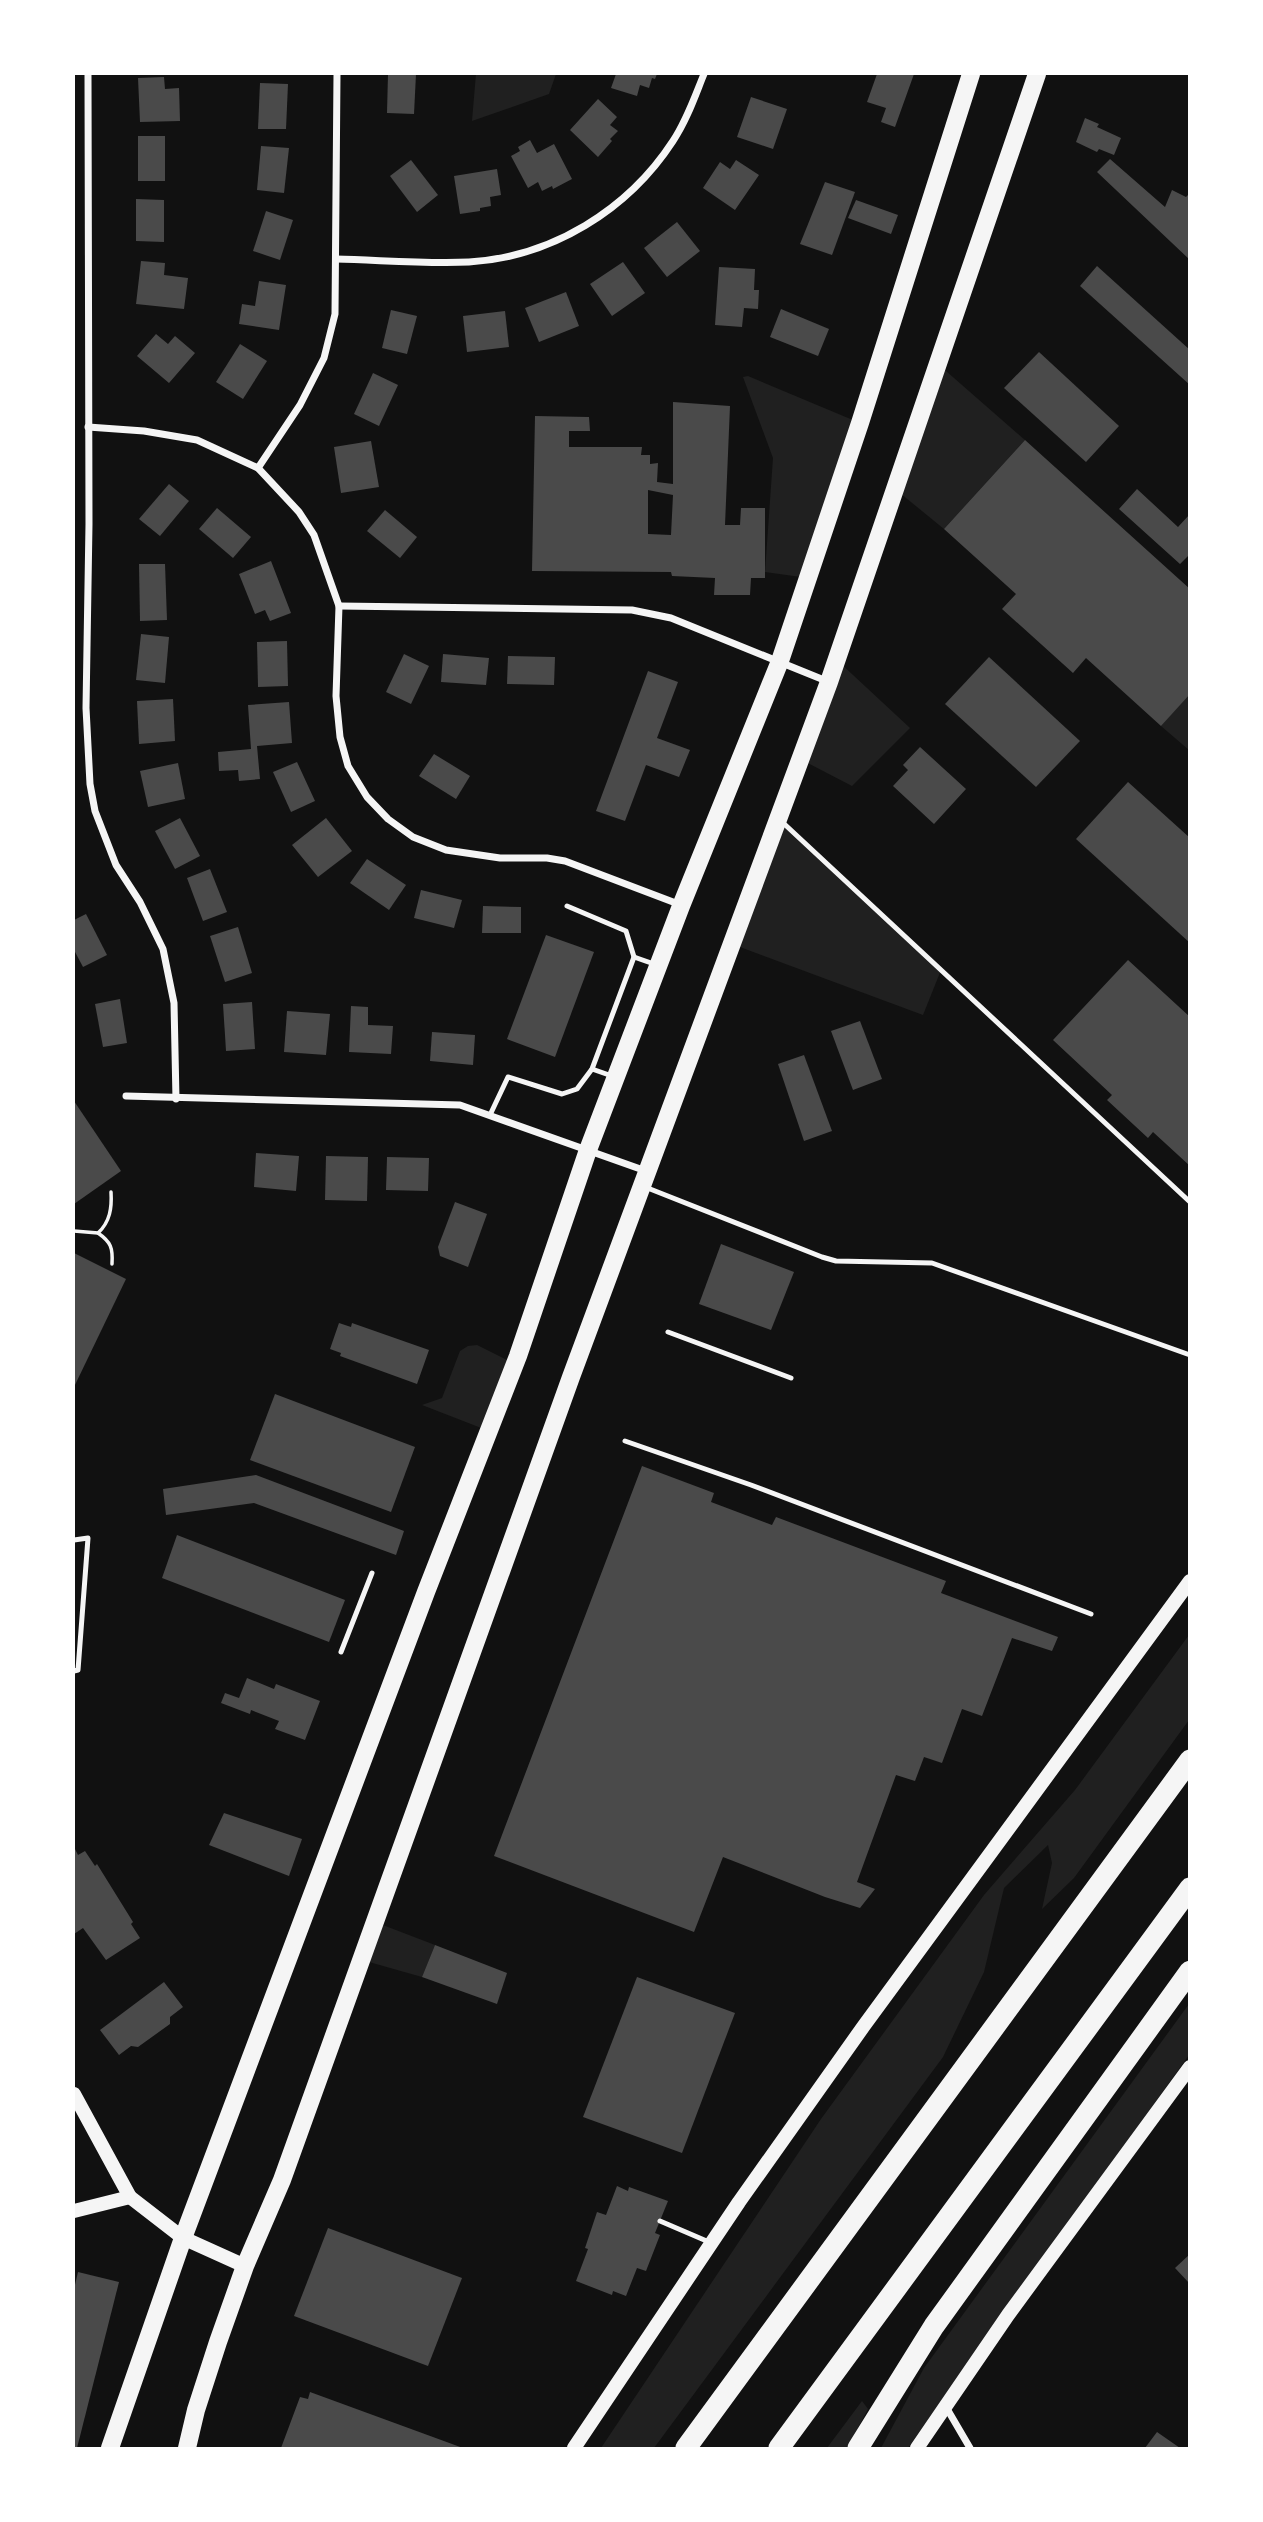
<svg xmlns="http://www.w3.org/2000/svg" width="1263" height="2522" font-family="Ubuntu,sans-serif">
	<rect width="100%" height="100%" fill="#111"/>
	<g fill="#202020">
		<polygon points="476,74 556,74 549,94 472,121"/>
		<polygon points="938,364 1025,440 944,529 895,489"/>
		<polygon points="748,376 860,423 808,578 765,572 773,458 743,377"/>
		<polygon points="839,662 910,728 852,786 800,759"/>
		<polygon points="1189,693 1189,750 1161,726"/>
		<polygon points="779,818 941,970 923,1015 732,944"/>
		<polygon points="477,1345 515,1364 489,1431 422,1405 442,1398 460,1351 468,1346"/>
		<polygon points="1189,1635 1189,1720 1074,1878 1042,1909 1052,1863 1048,1845 1004,1888 984,1972 943,2057 654,2448 601,2448 821,2119 984,1895 1075,1790"/>
		<polygon points="375,1922 435,1945 422,1977 362,1960"/>
		<polygon points="1189,2004 1189,2055 908,2448 881,2448 924,2368"/>
		<polygon points="862,2401 868,2409 847,2448 827,2448"/>
	</g>
	<g fill="#4a4a4a" fill-rule="evenodd">
		<polygon points="388,74 416,74 414,114 387,113"/>
		<polygon points="616,74 657,74 655,79 652,78 649,88 640,85 637,96 611,88"/>
		<polygon points="877,74 914,74 895,127 881,122 886,108 867,102"/>
		<polygon points="164,77 165,89 179,88 180,121 140,122 138,78"/>
		<polygon points="260,83 288,84 286,129 258,129"/>
		<polygon points="751,97 787,109 773,149 737,137"/>
		<polygon points="598,99 617,117 610,125 618,131 610,139 612,141 598,157 570,130"/>
		<polygon points="1085,118 1099,124 1097,127 1121,138 1114,155 1099,149 1097,152 1076,142"/>
		<rect x="138" y="136" width="27" height="45"/>
		<polygon points="530,140 537,153 554,144 572,179 553,189 552,186 542,191 538,182 528,188 511,156 520,151 518,147"/>
		<polygon points="261,146 289,148 284,193 257,190"/>
		<polygon points="1110,159 1165,207 1172,190 1186,197 1190,193 1190,260 1097,172"/>
		<polygon points="411,160 438,195 417,212 390,176"/>
		<polygon points="736,160 759,175 735,210 703,188 720,162 730,169"/>
		<polygon points="497,169 501,195 490,197 491,206 480,208 480,211 460,214 454,176"/>
		<polygon points="825,182 855,192 832,255 800,244"/>
		<polygon points="136,199 164,200 164,242 136,241"/>
		<polygon points="856,200 898,215 891,234 848,218"/>
		<polygon points="266,211 293,220 280,260 253,251"/>
		<polygon points="677,222 700,251 667,277 644,248"/>
		<polygon points="141,261 165,263 164,275 188,278 184,309 136,304"/>
		<polygon points="623,262 645,293 612,316 590,284"/>
		<polygon points="1097,266 1190,350 1190,385 1080,286"/>
		<polygon points="719,267 755,269 754,290 759,290 758,309 744,308 742,327 715,325"/>
		<polygon points="259,281 286,285 279,330 239,324 242,304 255,306"/>
		<polygon points="566,292 579,326 539,342 525,308"/>
		<polygon points="781,309 829,329 818,356 770,337"/>
		<polygon points="391,310 417,316 407,354 382,348"/>
		<polygon points="505,311 509,347 467,352 463,316"/>
		<polygon points="156,334 168,344 175,336 195,353 169,383 137,356"/>
		<polygon points="240,344 267,361 243,399 216,382"/>
		<polygon points="1039,352 1119,426 1086,462 1004,388"/>
		<polygon points="373,373 398,385 379,426 354,414"/>
		<path d="M673,402L730,406L725,525H740L741,508H765V578H751L750,595H714L715,578L672,576L671,572L532,571L535,416L589,417L590,431H569V447H642L641,455H650V464L658,463L657,482L673,484ZM648,490L673,495L671,535L648,534Z"/>
		<polygon points="1025,440 1190,589 1190,694 1161,726 1086,658 1073,673 1002,609 1016,594 944,529"/>
		<polygon points="371,441 379,487 341,493 334,447"/>
		<polygon points="169,484 189,501 160,536 139,519"/>
		<polygon points="1137,489 1178,527 1190,514 1190,554 1180,564 1119,509"/>
		<polygon points="217,508 251,537 233,558 199,529"/>
		<polygon points="385,510 417,537 400,558 367,531"/>
		<polygon points="271,561 291,613 270,621 265,610 255,614 239,574"/>
		<polygon points="139,564 165,564 167,620 140,621"/>
		<polygon points="141,634 169,637 165,683 136,680"/>
		<polygon points="287,641 288,686 258,687 257,642"/>
		<polygon points="404,654 429,666 411,704 386,692"/>
		<polygon points="443,654 489,658 486,685 441,682"/>
		<polygon points="508,656 555,657 554,685 507,684"/>
		<polygon points="989,657 1080,741 1036,787 945,704"/>
		<polygon points="648,671 678,682 657,738 690,750 679,777 646,765 625,821 596,811"/>
		<polygon points="173,699 175,741 139,744 137,701"/>
		<polygon points="289,702 292,743 257,746 260,779 239,781 238,770 219,771 218,752 251,749 248,705"/>
		<polygon points="920,747 966,789 934,824 893,786 908,770 903,765"/>
		<polygon points="434,754 470,776 456,799 419,776"/>
		<polygon points="297,762 315,801 291,812 273,772"/>
		<polygon points="178,763 185,799 148,807 140,771"/>
		<polygon points="1128,782 1190,838 1190,943 1076,839"/>
		<polygon points="180,818 200,856 175,869 155,831"/>
		<polygon points="326,818 352,851 318,877 292,845"/>
		<polygon points="367,859 406,885 389,910 350,883"/>
		<polygon points="210,869 227,912 203,921 187,878"/>
		<polygon points="421,890 462,900 454,928 414,918"/>
		<polygon points="483,906 521,907 521,933 482,933"/>
		<polygon points="86,914 107,955 83,967 74,950 74,920"/>
		<polygon points="238,927 252,973 225,982 210,936"/>
		<polygon points="546,935 594,952 555,1057 507,1039"/>
		<polygon points="1128,960 1190,1017 1190,1166 1153,1132 1148,1138 1107,1100 1112,1095 1053,1040"/>
		<polygon points="120,999 127,1043 103,1047 95,1004"/>
		<polygon points="252,1002 255,1049 226,1051 223,1004"/>
		<polygon points="351,1006 368,1007 368,1025 393,1026 391,1054 349,1052"/>
		<polygon points="287,1011 330,1014 326,1055 284,1052"/>
		<polygon points="860,1021 882,1079 853,1090 831,1031"/>
		<polygon points="432,1032 475,1035 473,1065 430,1061"/>
		<polygon points="804,1055 832,1131 804,1141 778,1064"/>
		<polygon points="74,1101 121,1171 74,1204"/>
		<polygon points="256,1153 299,1156 296,1191 254,1187"/>
		<polygon points="326,1156 368,1157 367,1201 325,1200"/>
		<polygon points="387,1157 429,1158 428,1191 386,1190"/>
		<polygon points="455,1202 487,1214 468,1267 440,1256 438,1247"/>
		<polygon points="721,1244 794,1272 771,1330 699,1304"/>
		<polygon points="74,1253 126,1279 74,1387"/>
		<polygon points="339,1323 351,1327 352,1323 429,1350 417,1384 340,1356 341,1353 330,1349"/>
		<polygon points="275,1394 415,1447 391,1512 250,1460"/>
		<polygon points="642,1466 714,1493 711,1502 772,1525 776,1517 946,1581 941,1593 1058,1637 1052,1651 1012,1638 982,1716 962,1709 942,1763 924,1757 915,1781 896,1775 857,1882 875,1889 860,1908 825,1897 723,1857 694,1932 494,1856"/>
		<polygon points="256,1475 404,1531 396,1555 254,1503 166,1515 163,1489"/>
		<polygon points="177,1535 345,1600 329,1642 162,1578"/>
		<polygon points="247,1678 274,1689 276,1684 320,1701 305,1740 275,1729 279,1721 251,1710 250,1714 221,1703 225,1693 239,1698"/>
		<polygon points="224,1813 302,1839 289,1876 209,1845"/>
		<polygon points="74,1847 78,1855 85,1851 95,1866 97,1864 133,1922 131,1924 140,1938 106,1960 83,1928 74,1934"/>
		<polygon points="435,1945 507,1973 497,2004 422,1977"/>
		<polygon points="637,1977 735,2013 682,2153 583,2117"/>
		<polygon points="164,1982 183,2007 170,2017 170,2024 138,2047 131,2046 119,2055 100,2030"/>
		<polygon points="617,2186 628,2191 629,2187 668,2201 655,2233 660,2235 646,2271 637,2268 626,2296 613,2291 612,2295 576,2281 588,2249 585,2248 597,2212 606,2215"/>
		<polygon points="328,2228 462,2278 428,2366 294,2316"/>
		<polygon points="1190,2254 1190,2284 1175,2268"/>
		<polygon points="78,2272 119,2282 77,2448 74,2448 74,2289"/>
		<polygon points="310,2392 463,2448 281,2448 300,2397 308,2399"/>
		<polygon points="1157,2432 1180,2448 1145,2448"/>
	</g>
	<g fill="none" stroke-linecap="round" stroke-linejoin="round">
		<g stroke="#f5f5f5" stroke-width="3.5">
			<path d="M74,1231L98,1233C110,1222 112,1208 111,1192"/>
			<path d="M98,1233C111,1242 113,1248 112,1264"/>
		</g>
		<g stroke="#f5f5f5" stroke-width="5">
			<polyline points="780,820 1190,1202"/>
			<polyline points="634,957 654,964"/>
			<polyline points="592,1069 612,1076"/>
			<polyline points="490,1115 508,1077 562,1094 577,1089 592,1069 634,957 626,931 567,906"/>
			<polyline points="645,1187 822,1257 836,1261 932,1263 1190,1355"/>
			<polyline points="668,1332 791,1378"/>
			<polyline points="625,1441 751,1485 1091,1614"/>
			<polyline points="74,1540 88,1538 78,1670 74,1671"/>
			<polyline points="341,1652 372,1573"/>
			<polyline points="660,2221 709,2242"/>
		</g>
		<g stroke="#f5f5f5" stroke-width="7">
			<polyline points="88,74 89,524 86,708 90,784 95,811 116,865 140,902 163,949 174,1003 176,1099"/>
			<path d="M336,259C380,260 425,264 469,262C552,257 628,210 673,141C687,120 695,96 704,74"/>
			<polyline points="88,427 144,431 197,440 258,468 299,512 314,535 339,606 336,696 340,737 348,766 367,797 388,819 413,837 446,850 500,858 547,858 565,861 681,905"/>
			<polyline points="258,468 300,405 324,358 335,314 337,74"/>
			<polyline points="339,606 632,610 671,618 829,682"/>
			<polyline points="126,1096 460,1105 646,1171"/>
			<polyline points="946,2407 970,2448"/>
		</g>
		<g stroke="#f5f5f5" stroke-width="14">
			<polyline points="74,2094 130,2197 183,2238 245,2266"/>
			<polyline points="74,2211 130,2197"/>
			<polyline points="574,2448 739,2202 863,2027 1190,1581"/>
			<polyline points="917,2448 1008,2315 1190,2067"/>
		</g>
		<g stroke="#f5f5f5" stroke-width="18">
			<polyline points="110,2448 183,2238 426,1592 518,1356 588,1150 681,906 780,661 860,423 971,74"/>
			<polyline points="187,2448 196,2410 218,2342 245,2266 282,2180 571,1377 829,682 1037,74"/>
		</g>
		<g stroke="#f5f5f5" stroke-width="21">
			<polyline points="686,2448 1190,1760"/>
			<polyline points="779,2448 1190,1888"/>
			<polyline points="858,2448 934,2326 1190,1971"/>
		</g>
	</g>
	<rect width="1263" height="2522" fill="none" stroke="#ffffff" stroke-width="150"/>
</svg>
